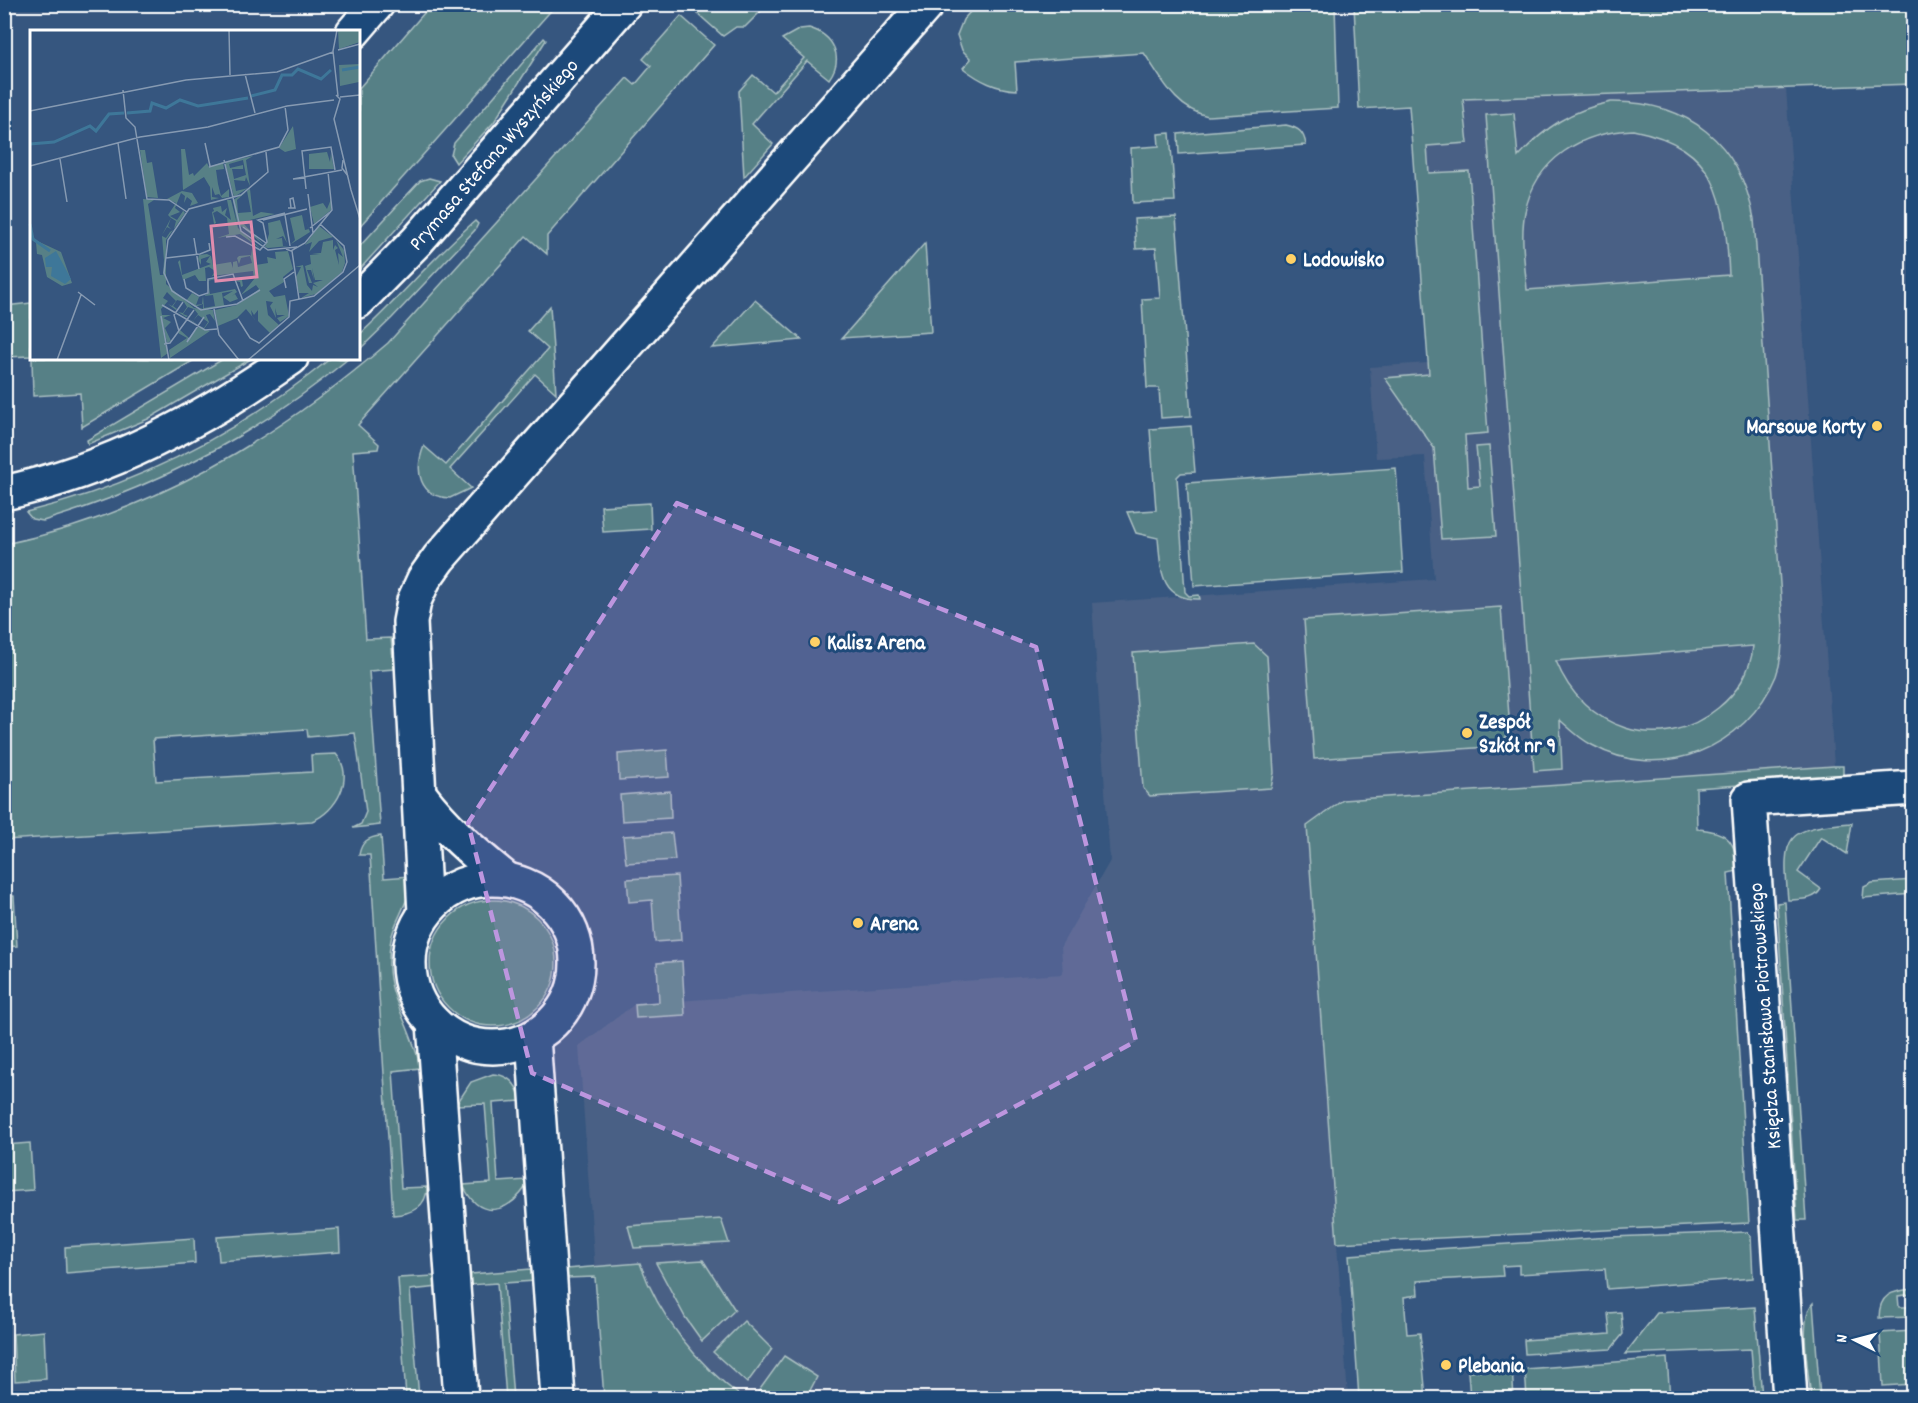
<svg xmlns="http://www.w3.org/2000/svg" width="1918" height="1403" font-family="Dekko,sans-serif">
	<rect width="100%" height="100%" fill="#36567f"/>
	<filter id="ink" filterUnits="userSpaceOnUse"><feTurbulence type="fractalNoise" baseFrequency=".0167" numOctaves="2"/><feDisplacementMap in="SourceGraphic" scale="12" xChannelSelector="R" yChannelSelector="G"/><feConvolveMatrix kernelMatrix="1 2 1 2 8 2 1 2 1" color-interpolation-filters="sRGB"/></filter>
	<g filter="url(#ink)">
		<polygon fill="#4a6185" points="1786,88 1834,766 1343,800 1307,826 1348,1398 604,1398 579,1046 635,1004 1063,974 1061,946 1110,861 1092,603 1434,579 1425,456 1376,458 1370,367 1428,363 1409,100"/>
		<g fill="#578086" stroke="#abc0c2" stroke-width="1.5" fill-rule="evenodd">
			<polygon points="431,5 556,5 359,227 359,88"/>
			<polygon points="690,5 690,4 767,5 745,27 736,27 723,36 689,6"/>
			<path d="M976,5H1335L1338,108L1208,116C1175,109 1162,79 1144,53L1015,62L1017,90C996,89 980,81 963,68L971,59L962,50L957,35L963,20Z"/>
			<polygon points="1354,5 1913,5 1913,84 1463,99 1468,143 1427,146 1429,173 1469,171 1488,433 1465,435 1468,487 1480,486 1476,447 1489,446 1496,536 1441,539 1434,448 1385,378 1429,374 1409,106 1359,109"/>
			<path d="M681,16L714,45L547,236V254L526,236L358,425L379,444L378,449L353,451L366,639L391,638L394,669L369,671L380,825L353,828L361,824L366,812L355,733L308,737L307,729L153,739L156,781L312,772L311,755L336,754C356,777 336,812 312,821L5,840V544C151,514 276,439 388,343L627,78L635,85L651,66L643,59Z"/>
			<path d="M809,28C833,35 845,57 829,79L807,61L752,124L773,144L744,177L739,91L753,75L773,92L804,58L782,39L800,29Z"/>
			<polygon points="544,38 546,40 494,122 456,163 451,155 454,143"/>
			<path d="M1611,102C1688,101 1740,142 1754,219L1783,626C1782,643 1782,660 1776,676C1747,747 1661,784 1592,745C1580,739 1570,729 1560,720L1562,769L1534,771L1486,115L1514,113L1518,157C1545,127 1571,110 1611,102ZM1633,130C1719,147 1725,198 1729,275L1527,290C1525,265 1520,236 1525,212C1536,158 1582,132 1633,130ZM1753,646C1751,671 1737,693 1718,708C1660,756 1583,729 1556,661Z"/>
			<path d="M1286,125C1299,128 1304,132 1306,145L1179,154L1178,134Z"/>
			<polygon points="1170,133 1175,201 1133,203 1131,148 1159,146 1158,134"/>
			<polygon points="429,178 440,181 359,270 359,247 420,181"/>
			<polygon points="1176,217 1191,416 1161,418 1159,388 1147,388 1142,299 1160,298 1156,248 1136,249 1134,219"/>
			<path d="M475,221L478,224L475,230L392,318L359,350V335C399,299 434,256 475,221Z"/>
			<polygon points="925,243 931,332 842,338"/>
			<polygon points="755,300 802,340 712,348"/>
			<polygon points="31,303 31,356 5,357 5,306"/>
			<path d="M550,306L556,393L535,374L450,469L471,488L450,498C419,497 414,471 424,446L446,465L548,349L528,331Z"/>
			<path d="M331,358L348,359C257,435 157,487 43,521L32,519L26,512C139,485 241,431 331,358Z"/>
			<polygon points="32,359 32,358 196,359 82,427 80,393 33,396"/>
			<polygon points="223,359 251,359 148,419 88,444 87,440"/>
			<path d="M1191,426L1195,472L1181,473L1177,477L1185,592L1189,596L1199,595L1200,599C1159,600 1161,568 1158,538L1136,533L1127,512L1156,510L1150,429Z"/>
			<polygon points="1396,468 1403,572 1194,586 1187,483"/>
			<polygon points="650,503 651,529 603,532 601,506"/>
			<polygon points="1501,607 1510,730 1504,740 1489,747 1314,759 1304,620"/>
			<polygon points="1254,644 1267,656 1274,773 1271,788 1150,796 1143,788 1133,653"/>
			<polygon points="667,750 669,777 619,780 618,754"/>
			<path d="M1834,766H1843V778L1696,788L1697,829C1728,831 1736,841 1738,871L1728,873L1749,1223L1337,1243L1307,826L1343,800Z"/>
			<polygon points="670,791 671,818 622,821 620,795"/>
			<path d="M1852,823L1847,854L1821,837L1798,872L1821,889C1814,901 1801,899 1788,900C1782,834 1785,828 1852,823Z"/>
			<polygon points="672,833 675,860 626,863 623,836"/>
			<path d="M381,836L384,878L410,876C412,896 400,912 394,929C390,939 389,951 389,962C387,998 414,1030 420,1068L393,1071L401,1188L427,1187C427,1207 411,1214 393,1215L370,855H359C361,842 368,837 381,836Z"/>
			<polygon points="677,876 681,940 655,942 652,900 629,902 627,879"/>
			<polygon points="1913,880 1913,894 1863,898 1864,887 1872,883"/>
			<polygon points="5,896 14,896 17,946 5,947"/>
			<circle cx="493" cy="963" r="63"/>
			<polygon points="1785,902 1806,1220 1797,1220 1777,903"/>
			<polygon points="682,961 685,1015 636,1018 635,1004 659,1002 657,963"/>
			<path d="M493,1074C510,1075 518,1085 521,1101L493,1103L498,1182L527,1180V1185C508,1214 479,1221 463,1185L491,1183L485,1104L456,1105L471,1082Z"/>
			<polygon points="30,1143 33,1190 5,1192 5,1145"/>
			<polygon points="721,1219 729,1243 634,1248 628,1226"/>
			<polygon points="339,1229 340,1252 219,1261 217,1237"/>
			<polygon points="1747,1232 1751,1236 1753,1278 1607,1289 1605,1269 1519,1274 1519,1265 1502,1266 1503,1276 1417,1281 1418,1295 1404,1297 1407,1334 1420,1333 1426,1398 1359,1398 1349,1255 1610,1237"/>
			<polygon points="194,1238 195,1263 66,1273 65,1247"/>
			<polygon points="703,1260 735,1310 702,1341 685,1317 656,1263"/>
			<path d="M640,1263C659,1317 697,1364 743,1398H604L595,1277L566,1278V1269Z"/>
			<polygon points="531,1269 535,1281 504,1283 513,1398 506,1398 497,1283 469,1285 471,1274"/>
			<polygon points="434,1276 439,1287 410,1290 419,1398 406,1398 398,1278"/>
			<path d="M1913,1289V1294L1898,1296L1899,1307H1913V1317L1879,1318C1879,1294 1892,1291 1913,1289Z"/>
			<path d="M1813,1303L1820,1398H1811C1809,1376 1798,1318 1813,1303Z"/>
			<polygon points="1755,1307 1762,1398 1755,1398 1751,1349 1625,1354 1657,1313"/>
			<polygon points="1621,1312 1623,1334 1611,1349 1525,1354 1524,1340 1610,1334 1608,1313"/>
			<polygon points="744,1321 772,1349 747,1383 713,1352"/>
			<polygon points="44,1331 46,1379 15,1381 13,1334"/>
			<polygon points="1913,1331 1913,1384 1883,1386 1880,1333"/>
			<polygon points="784,1356 817,1377 806,1398 767,1398 758,1392"/>
			<polygon points="1667,1358 1670,1398 1597,1398 1590,1391 1581,1398 1527,1398 1525,1369"/>
			<polygon points="1512,1369 1514,1398 1470,1398 1468,1372"/>
		</g>
		<g fill="none" stroke-linecap="round" stroke-linejoin="round">
			<defs>
				<g id="minor">
					<polyline points="353,32 377,4"/>
					<polyline points="358,301 417,241 624,4"/>
					<path d="M4,493C110,470 203,420 291,358"/>
					<path d="M420,795C445,828 474,853 506,879"/>
					<circle cx="493" cy="963" r="84"/>
					<polyline points="425,913 410,622 414,601 424,579 439,558 927,4"/>
					<polyline points="434,1023 461,1398"/>
					<polyline points="533,1037 558,1398"/>
					<polyline points="1790,1398 1749,799 1914,788"/>
				</g>
			</defs>
			<use href="#minor" stroke="#fff" stroke-width="38"/>
			<use href="#minor" stroke="#1f4a7a" stroke-width="33"/>
		</g>
	</g>
	<path fill="#bd96df" fill-opacity="0.2" stroke="#bd96df" stroke-width="4.5" stroke-dasharray="12 8" stroke-linejoin="round" d="M677,503L1036,647L1136,1041L839,1202L532,1073L468,823Z"/>
	<g fill="#ffd166" stroke="#1f4a7a" stroke-width="2">
		<circle cx="1291" cy="259" r="6"/>
		<circle cx="1877" cy="426" r="6"/>
		<circle cx="815" cy="642" r="6"/>
		<circle cx="1467" cy="733" r="6"/>
		<circle cx="858" cy="923" r="6"/>
		<circle cx="1446" cy="1365" r="6"/>
	</g>
	<g text-anchor="middle" stroke-width="6" stroke-linejoin="round" paint-order="stroke">
		<g font-size="21" fill="#fff" stroke="#1f4a7a">
			<text transform="translate(493 154) rotate(-49)" y="7">Prymasa Stefana Wyszyńskiego</text>
			<text transform="translate(1764 1016) rotate(-94)" y="7">Księdza Stanisława Piotrowskiego</text>
		</g>
		<g font-size="21" font-weight="bold" fill="#fff" stroke="#1f4a7a" text-anchor="start">
			<text x="1303" y="266">Lodowisko</text>
			<text x="1865" y="433" text-anchor="end">Marsowe Korty</text>
			<text x="827" y="649">Kalisz Arena</text>
			<text x="1479" y="728">Zespół<tspan x="1479" dy="24">Szkół nr 9</tspan></text>
			<text x="870" y="930">Arena</text>
			<text x="1458" y="1372">Plebania</text>
		</g>
	</g>
	<g transform="translate(30 30)">
		<rect width="330" height="330" fill="#36567f"/>
		<path d="M308,0H330V12L309,19ZM330,34L329,52L310,56L309,35ZM263,96L266,119L255,122L249,118ZM151,119H155L159,145L163,143L164,146L177,133L179,137L193,132L194,139L186,140L188,154L191,166L199,159V167L192,168L189,164L185,165L182,157V167L189,168L181,170L180,157L174,147L153,160ZM110,120H115L117,133L122,132L128,168L117,167ZM297,122L300,132L301,123L304,139H279V124ZM223,126L216,130L220,156L216,147L215,151L204,150L206,161L218,158L204,167L195,132ZM213,130L216,145L204,149L202,139H213V135L200,138L199,134ZM220,159L223,186L231,182L245,184L212,192L234,215L207,193L203,170L216,162L207,170L208,183L221,182L217,161ZM152,161L162,163L168,173L160,176L162,171L157,167L154,173L155,166L151,163L145,178L150,182L140,186L147,190L153,181L151,178L155,183L144,199L146,191L141,188L138,196L141,199L137,197L132,205L141,188L138,185L146,173L137,169ZM113,169L124,170L118,174L130,245H133L134,230L132,206L136,208L140,202L143,200L136,210V254L164,278L183,280L185,291L180,284L176,285L179,292L174,299L170,296L174,298L178,292L168,285L163,291L167,294L159,289L163,291L168,284L164,279L158,277L153,284L158,286L156,287L148,282L153,283L157,277L154,272L147,270L143,276L147,279L146,280L138,274L142,276L146,271L137,262L133,268L138,271L131,279L132,285H141L133,288L141,292L135,298L141,311L137,313L131,286L138,323L131,328ZM301,169V180L284,194L280,177L293,173L297,179ZM197,170H201L208,198L231,219L210,204L187,208L199,204L197,188L187,181L183,183L186,193L184,194L182,182L184,181L183,178L191,176L192,182L197,178L195,185L201,190ZM272,185L275,200L279,199L275,189L280,202L261,214L265,210L260,188ZM0,189L3,209L31,222L42,253L32,256L17,247L12,225L7,224L6,212L3,211ZM250,190L257,213L253,206L246,209L252,208L253,216H259L238,218L235,217L239,204L238,193ZM289,196L303,207L289,211L279,222L282,212L275,215ZM303,210V220L305,215L308,218L305,220L309,235L308,223L313,227L306,210L314,220L315,233L312,242L286,264L271,268L279,263H269L266,247L271,237H265L273,235L277,255L282,261L283,255L288,257L283,253L293,250H285L282,238L284,250L281,240H277L282,253H279L275,236L281,234L280,225L290,224L282,223H291L293,212ZM222,219L226,235L238,233L237,227L246,229L245,222L258,221L263,239L253,247L254,252L239,261L244,267L255,265L259,286L250,292L247,288L255,285H247L245,278L246,288L240,276L243,272L236,271L238,285L249,295L240,303L228,291V280L224,285L221,280L222,286L237,304L216,279L207,288L188,296L185,280L207,275L229,259L226,255L211,265L225,248L212,250L213,256L211,257L210,252L205,251L224,248L223,241L182,246L185,241L179,237L175,238L176,251H169L165,245L153,250L148,232L150,230L152,245L181,234L176,232L180,226L171,229V235L168,229L169,225L177,224L181,226L183,235L201,232L203,238V232L207,231L208,237L222,233L220,226L211,228L209,234L207,228L209,226L220,225L221,226ZM189,248L178,251L180,264L205,259L207,262L202,266L205,264L208,269L200,272L193,267L203,261L192,263L194,275H200L174,280L167,277L173,279V274L165,277L156,271L162,263L169,267L166,275L172,274L173,266L174,278L185,276L183,265L174,266L179,263L177,253L178,250ZM168,297L180,301L140,328L139,320L157,308L148,303L150,300L159,308Z" fill="#578086" fill-rule="evenodd"/>
		<path d="M26,221L41,249L35,254L21,246L22,237H16L15,228Z" fill="#3e7799"/>
		<path fill="none" stroke="#3e7799" stroke-width="3" d="M312,40L330,37M221,66L245,60L252,45H262L268,39L291,49L301,40M97,83L120,81L122,73L136,78L150,70L168,76L218,68M0,114L24,112L60,96L66,101L79,84L94,83M0,194L3,209L20,221"/>
		<path fill="none" stroke="#869ab2" stroke-width="1.5" d="M199,0L200,45M307,0L303,21L308,66M308,20L330,14M215,44L225,83M93,60L96,88L105,97L117,169L139,170L157,182M306,65L310,69L304,89L321,160M310,67L330,65M0,81L156,50L247,42L303,22M88,113L96,169M175,113L180,136M30,129L37,172M194,130L211,201L238,220L267,217M313,130L312,138L318,146M0,136L110,107L178,97L257,76L304,70M179,137L249,117L258,100L255,76M275,148L263,149L312,140M276,159L272,121L301,117L305,140M321,160L330,189M278,164L283,203M258,178H265L263,168L260,169L261,178M255,185L260,216M228,190L255,183M233,190L277,179M213,197L236,213M280,198L300,182M196,207L205,206L230,220L237,212L233,193L228,190L233,189M164,208L169,239M256,219L261,221L275,213L302,180L298,142M262,221L269,269M136,228L170,224L180,220L179,213M154,249L156,258L169,266L178,263V249L203,244L213,271M256,258L254,249L264,242M230,260L207,274L171,280L142,261L134,243L138,210L159,179L211,165L238,142L236,122M48,262L65,275M132,275L175,300L187,299M184,279L189,305L209,330M131,286L139,330M208,289L220,308L229,313L259,287L260,271L284,266L313,242L317,232L314,216L290,194M149,301L144,285L153,272M159,308L157,312L174,287M134,314L140,313L164,280M27,330L51,265M218,330L330,235"/>
		<path fill="#e08cad" fill-opacity="0.15" stroke="#e08cad" stroke-width="3" d="M221,192L227,247L186,251L181,196Z"/>
		<rect width="330" height="330" fill="none" stroke="#fff" stroke-width="3"/>
	</g>
	<rect width="1918" height="1403" fill="none" stroke="#1f4a7a" stroke-width="24"/>
	<rect x="12" y="12" width="1894" height="1379" fill="none" stroke="#fff" stroke-width="2" filter="url(#ink)"/>
	<g transform="translate(1855 1340) rotate(276)" stroke="#1f4a7a" stroke-width="4.5" paint-order="stroke">
	<path d="M0-4.5L10 22L0 15L-10 22Z" fill="#ffffff"/>
	<text y="-9" font-size="16" font-weight="bold" text-anchor="middle" fill="#ffffff">N</text>
	</g>
</svg>
